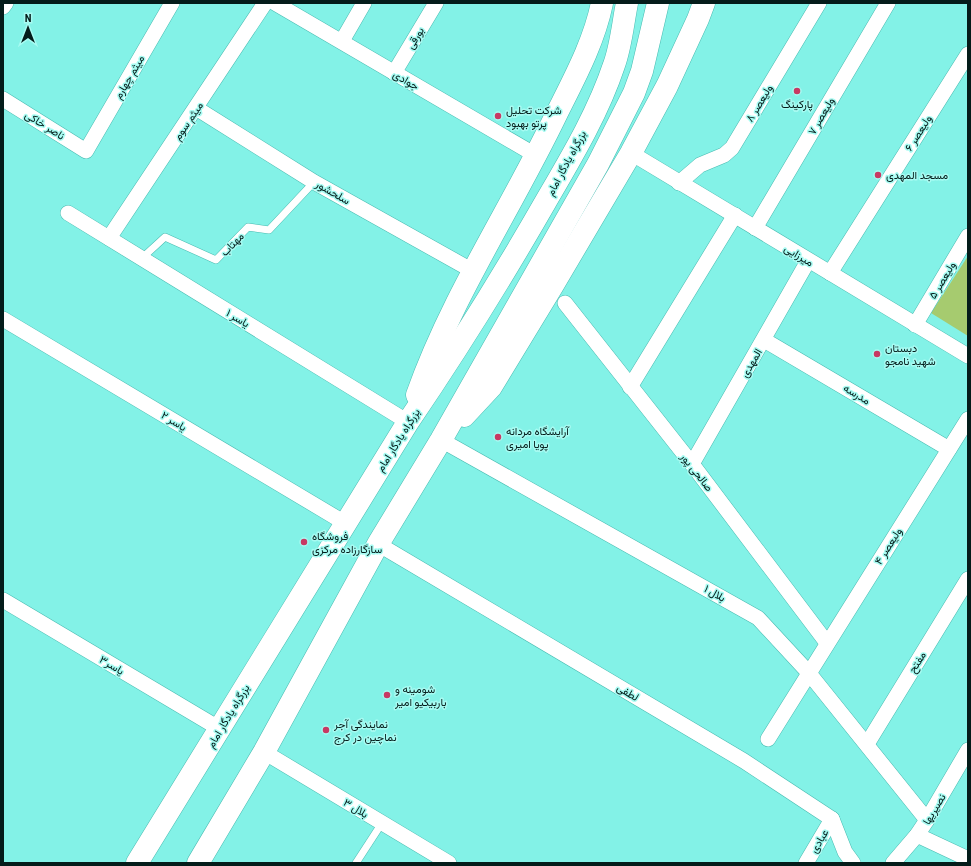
<svg xmlns="http://www.w3.org/2000/svg" width="971" height="866" font-family="'Roboto Condensed',Vazirmatn,sans-serif">
	<rect width="100%" height="100%" fill="#83f2e7"/>
	<polygon fill="#a6cb6f" points="968,256 968,336 931,313"/>
	<g fill="none" stroke-linecap="round" stroke-linejoin="round">
		<defs>
			<g id="lane">
				<polyline points="141,259 165,237 216,260 248,227 269,230 314,182"/>
				<polyline points="356,863 382,823"/>
			</g>
			<g id="street">
				<polyline points="275,3 537,156"/>
				<polyline points="3,7 6,3"/>
				<polyline points="342,41 364,3"/>
				<polyline points="394,73 436,3"/>
				<polyline points="3,99 86,151 172,3"/>
				<polyline points="196,108 314,182 473,271"/>
				<polyline points="631,153 968,356"/>
				<polyline points="679,183 700,165 724,155 732,148 819,3"/>
				<polyline points="68,213 408,422"/>
				<polyline points="755,228 888,3"/>
				<polyline points="109,238 265,3"/>
				<polyline points="830,273 968,54"/>
				<polyline points="565,303 692,464 827,643"/>
				<polyline points="3,319 345,523"/>
				<polyline points="915,325 968,236"/>
				<polyline points="764,340 949,449"/>
				<polyline points="630,387 735,215"/>
				<polyline points="441,440 758,618 808,672 927,820"/>
				<polyline points="692,464 808,261"/>
				<polyline points="378,544 744,761 832,819 845,852 853,863"/>
				<polyline points="3,600 220,729"/>
				<polyline points="768,739 968,419"/>
				<polyline points="867,744 968,579"/>
				<polyline points="264,752 449,863"/>
				<polyline points="917,835 968,859"/>
				<polyline points="806,863 832,819"/>
				<polyline points="893,863 917,835 927,820 968,750"/>
			</g>
			<g id="highway">
				<path d="M417,395C452,296 512,207 557,113C575,77 594,42 602,3"/>
				<polyline points="464,416 491,387 553,285 631,153 667,86 698,19 704,3"/>
				<path d="M137,863L408,422C457,350 503,276 546,201C571,158 598,113 614,65C621,46 623,23 627,3"/>
				<polyline points="198,863 264,752 378,544 441,440 598,164 634,93 642,71 658,3"/>
			</g>
		</defs>
		<use href="#lane" stroke="#48bbb1" stroke-width="8"/>
		<use href="#street" stroke="#48bbb1" stroke-width="16"/>
		<use href="#highway" stroke="#48bbb1" stroke-width="23"/>
		<use href="#lane" stroke="#fff" stroke-width="7"/>
		<use href="#street" stroke="#fff" stroke-width="15"/>
		<use href="#highway" stroke="#fff" stroke-width="22"/>
	</g>
	<g fill="#c73963" stroke="#a7fbf2" stroke-width="1.5">
		<circle cx="797" cy="91" r="4"/>
		<circle cx="498" cy="116" r="4"/>
		<circle cx="878" cy="175" r="4"/>
		<circle cx="877" cy="354" r="4"/>
		<circle cx="498" cy="437" r="4"/>
		<circle cx="304" cy="542" r="4"/>
		<circle cx="387" cy="695" r="4"/>
		<circle cx="326" cy="730" r="4"/>
	</g>
	<g text-anchor="middle" stroke-width="3" stroke-linejoin="round" paint-order="stroke">
		<g font-size="11" fill="#041c1a" stroke="#a7fbf2">
			<text transform="translate(415 38) rotate(-59)" y="4">بورقی</text>
			<text transform="translate(129 77) rotate(-60)" y="4">میثم چهارم</text>
			<text transform="translate(406 80) rotate(30)" y="4">جوادی</text>
			<text transform="translate(759 103) rotate(-59)" y="4">ولیعصر ۸</text>
			<text transform="translate(821 116) rotate(-60)" y="4">ولیعصر ۷</text>
			<text transform="translate(188 121) rotate(-56)" y="4">میثم سوم</text>
			<text transform="translate(45 125) rotate(32)" y="4">ناصر خاکی</text>
			<text transform="translate(918 133) rotate(-58)" y="4">ولیعصر ۶</text>
			<text transform="translate(566 163) rotate(-62)" y="4">بزرگراه یادگار امام</text>
			<text transform="translate(333 192) rotate(30)" y="4">سلحشور</text>
			<text transform="translate(232 244) rotate(-46)" y="4">مهتاب</text>
			<text transform="translate(799 255) rotate(31)" y="4">میرزایی</text>
			<text transform="translate(942 280) rotate(-59)" y="4">ولیعصر ۵</text>
			<text transform="translate(238 318) rotate(31)" y="4">یاسر ۱</text>
			<text transform="translate(751 363) rotate(-60)" y="4">المهدی</text>
			<text transform="translate(857 394) rotate(31)" y="4">مدرسه</text>
			<text transform="translate(174 421) rotate(31)" y="4">یاسر ۲</text>
			<text transform="translate(398 440) rotate(-58)" y="4">بزرگراه یادگار امام</text>
			<text transform="translate(697 472) rotate(52)" y="4">صالحی پور</text>
			<text transform="translate(888 546) rotate(-58)" y="4">ولیعصر ۴</text>
			<text transform="translate(715 593) rotate(29)" y="4">بلال ۱</text>
			<text transform="translate(917 662) rotate(-58)" y="4">مفتح</text>
			<text transform="translate(112 665) rotate(31)" y="4">یاسر۳</text>
			<text transform="translate(628 692) rotate(31)" y="4">لطفی</text>
			<text transform="translate(228 716) rotate(-59)" y="4">بزرگراه یادگار امام</text>
			<text transform="translate(356 808) rotate(31)" y="4">بلال ۳</text>
			<text transform="translate(934 809) rotate(-59)" y="4">نصیریها</text>
			<text transform="translate(819 841) rotate(-60)" y="4">عبادی</text>
		</g>
		<g font-size="11" fill="#041c1a" stroke="#a7fbf2" text-anchor="start">
			<text x="797" y="108" text-anchor="middle">پارکینگ</text>
			<text x="506" y="114">شرکت تحلیل<tspan x="506" dy="13">پرتو بهبود</tspan></text>
			<text x="886" y="179">مسجد المهدی</text>
			<text x="885" y="352">دبستان<tspan x="885" dy="13">شهید نامجو</tspan></text>
			<text x="506" y="435">آرایشگاه مردانه<tspan x="506" dy="13">پویا امیری</tspan></text>
			<text x="312" y="540">فروشگاه<tspan x="312" dy="13">سازگارزاده مرکزی</tspan></text>
			<text x="395" y="693">شومینه و<tspan x="395" dy="13">باربیکیو امیر</tspan></text>
			<text x="334" y="728">نمایندگی آجر<tspan x="334" dy="13">نماچین در کرج</tspan></text>
		</g>
	</g>
	<rect width="971" height="866" fill="none" stroke="#041c1a" stroke-width="8"/>
	<g transform="translate(28 28)" stroke="#a7fbf2" stroke-width="3" paint-order="stroke">
	<path d="M0-3L7 15L0 10L-7 15Z" fill="#041c1a"/>
	<text y="-6" font-size="11" font-weight="bold" text-anchor="middle" fill="#041c1a">N</text>
	</g>
</svg>
